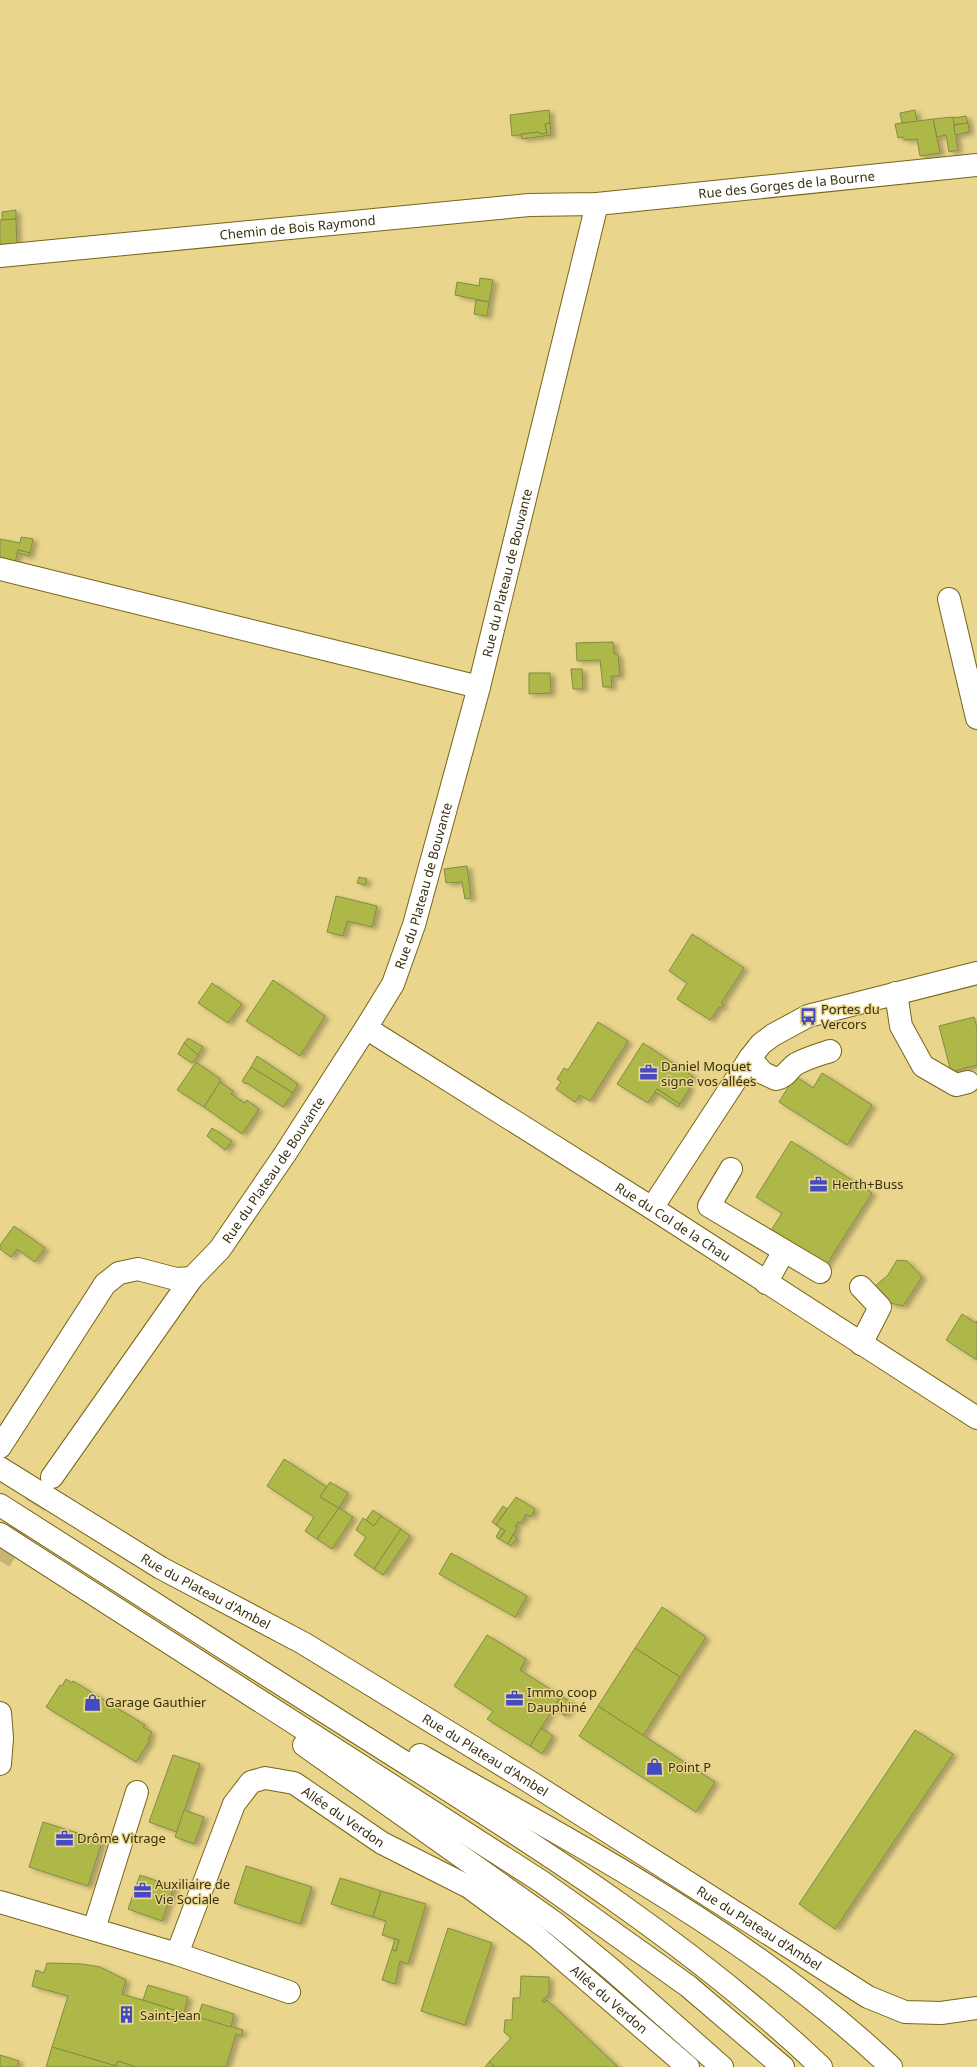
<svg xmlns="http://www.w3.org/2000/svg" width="977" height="2067" font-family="'Noto Sans',sans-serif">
	<defs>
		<filter id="shadow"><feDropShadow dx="4.5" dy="2.5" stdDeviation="2" flood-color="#0004"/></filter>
	</defs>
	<rect width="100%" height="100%" fill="#e9d58b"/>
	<g fill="#adb84a" stroke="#838b44" filter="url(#shadow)">
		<polygon points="549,110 550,123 545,124 547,133 540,134 539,132 512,136 510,115"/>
		<polygon points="915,110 917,122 902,123 900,113"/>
		<polygon points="966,116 968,123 954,125 953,118"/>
		<polygon points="953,117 958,150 949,152 946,135 937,137 933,119"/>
		<polygon points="933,119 940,153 920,156 917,139 905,140 903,137 898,138 895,124"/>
		<polygon points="550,123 551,135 522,139 521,134 539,132 540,134 547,133 545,124"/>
		<polygon points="968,123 969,132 955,135 954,125"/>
		<polygon points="16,210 16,219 2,220 2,212"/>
		<polygon points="16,219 17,249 0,251 0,220"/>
		<polygon points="480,278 493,280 489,302 455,295 457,282 479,286"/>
		<polygon points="476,300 489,302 487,316 474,314"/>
		<polygon points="21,537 33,539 30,553 18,550 15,563 0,560 0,539 20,543"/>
		<polygon points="18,550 30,553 29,556 17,553"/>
		<polygon points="613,642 614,654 618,654 620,676 611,676 612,687 603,687 600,660 577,661 576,643"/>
		<polygon points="571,669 582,669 583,689 573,689"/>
		<polygon points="529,673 550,673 551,693 529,694"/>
		<polygon points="467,866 471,898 465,899 462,882 446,883 444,869"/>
		<polygon points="359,877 367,879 365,885 357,883"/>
		<polygon points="336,896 377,906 372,927 347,921 343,936 327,932"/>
		<polygon points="692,934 744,968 721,1003 724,1005 723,1007 719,1007 710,1020 677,999 687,983 669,971"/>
		<polygon points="273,980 325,1016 300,1056 246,1021"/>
		<polygon points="212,983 242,1004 228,1023 198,1003"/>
		<polygon points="974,1017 977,1028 977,1065 951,1072 939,1026"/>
		<polygon points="598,1022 628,1041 590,1101 580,1095 575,1102 556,1089 561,1082 557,1079 564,1068 568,1070"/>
		<polygon points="188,1038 203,1047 198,1055 184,1043"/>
		<polygon points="184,1043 198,1055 192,1063 178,1054"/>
		<polygon points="643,1043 693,1076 687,1085 690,1088 680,1104 657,1089 648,1103 617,1084"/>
		<polygon points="257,1056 298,1084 293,1093 251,1067"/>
		<polygon points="196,1062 219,1078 220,1082 204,1107 177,1090"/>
		<polygon points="251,1067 293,1093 283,1107 247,1083 245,1084 242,1081"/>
		<polygon points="822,1073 872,1105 847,1145 779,1102 795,1076 813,1088"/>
		<polygon points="220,1082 233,1091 231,1094 245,1103 247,1100 259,1109 242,1134 204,1107"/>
		<polygon points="657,1089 680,1104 678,1107 655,1092"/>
		<polygon points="212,1128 232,1141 225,1150 207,1136"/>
		<polygon points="791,1141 872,1193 825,1267 770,1232 782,1213 756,1197"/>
		<polygon points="14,1226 45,1248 35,1262 17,1249 11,1257 0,1249 0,1245"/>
		<polygon points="897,1260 907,1261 922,1277 903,1306 890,1303 875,1286 888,1275"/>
		<polygon points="962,1314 976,1323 977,1321 977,1360 946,1340"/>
		<polygon points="284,1459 327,1487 320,1497 339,1508 317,1539 305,1531 314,1517 267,1486"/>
		<polygon points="330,1482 348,1493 339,1508 320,1497"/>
		<polygon points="516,1497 535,1509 531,1517 526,1514 521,1523 518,1522 515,1526 517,1528 508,1544 499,1539 505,1531 496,1525"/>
		<polygon points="503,1506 507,1509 496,1525 492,1522"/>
		<polygon points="339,1508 353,1517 332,1549 317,1539"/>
		<polygon points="373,1510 381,1516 374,1526 366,1520"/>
		<polygon points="381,1516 401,1529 374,1569 354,1555 366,1537 356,1530 363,1518 374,1526"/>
		<polygon points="501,1528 505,1531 499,1539 496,1537"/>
		<polygon points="401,1529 410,1536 383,1575 374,1569"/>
		<polygon points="513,1535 517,1538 511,1546 508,1544"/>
		<polygon points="451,1553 527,1596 515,1617 439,1574"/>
		<polygon points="662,1607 706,1637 680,1677 635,1648"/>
		<polygon points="487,1635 526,1659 520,1670 561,1696 530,1746 487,1719 493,1711 454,1686"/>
		<polygon points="635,1648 680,1677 643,1736 598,1706"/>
		<polygon points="66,1679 72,1683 73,1681 145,1725 143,1727 152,1732 148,1739 150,1740 136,1762 46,1707 60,1685 62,1686"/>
		<polygon points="561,1696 574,1704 565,1716 554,1708"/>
		<polygon points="598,1706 715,1782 696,1812 579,1736"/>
		<polygon points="541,1728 553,1736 542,1754 530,1746"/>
		<polygon points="915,1730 953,1754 835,1929 799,1904"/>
		<polygon points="173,1755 200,1764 177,1832 149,1822"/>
		<polygon points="184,1810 204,1817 194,1844 175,1837"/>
		<polygon points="43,1822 102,1841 88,1886 29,1867"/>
		<polygon points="246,1866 312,1887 300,1924 234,1903"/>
		<polygon points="140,1875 174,1887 162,1921 128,1909"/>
		<polygon points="340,1878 381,1891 373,1917 331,1904"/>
		<polygon points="381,1891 426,1904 408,1964 400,1961 395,1984 382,1980 392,1949 396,1951 399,1940 382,1935 386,1921 373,1917"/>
		<polygon points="448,1928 492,1943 465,2025 421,2011"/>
		<polygon points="395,1939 399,1940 396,1951 392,1949"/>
		<polygon points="47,1963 82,1964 100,1967 126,1980 122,1994 243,2030 241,2036 236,2034 226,2067 136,2067 118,2061 116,2066 52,2047 68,1996 32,1986 36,1970 44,1973"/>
		<polygon points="521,1976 549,1977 549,1994 542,2001 544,2003 547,2000 618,2067 495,2067 489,2062 511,2038 504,2032 505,2020 512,2020 513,1998 520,1998"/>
		<polygon points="148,1985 188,1997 184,2013 143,2000"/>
		<polygon points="202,2004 234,2014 231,2027 198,2017"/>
		<polygon points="52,2047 116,2066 118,2061 136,2067 46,2067"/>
		<polygon points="0,2055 19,2061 17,2067 0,2067"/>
		<polygon points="489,2062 495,2067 485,2067"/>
	</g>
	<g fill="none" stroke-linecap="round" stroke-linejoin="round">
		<polyline stroke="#c6b473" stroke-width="22" stroke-dasharray="22 11" stroke-linecap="butt" points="0,1561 52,1478"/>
		<defs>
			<g id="minor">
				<path id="s1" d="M0,256L529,205L597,204L977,165"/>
				<polyline points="0,569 479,687"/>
				<polyline points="949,599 977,718"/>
				<polyline points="896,993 901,1026 923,1066 956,1085 968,1082"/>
				<path id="s2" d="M366,1028L652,1208L977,1418"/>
				<path d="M750,1058L763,1073L776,1079C787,1077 788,1069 796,1064C807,1058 818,1055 830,1051"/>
				<polyline points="731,1169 709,1206 820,1272"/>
				<polyline points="652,1208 750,1058 761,1044 773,1035 808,1016 977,973"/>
				<polyline points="766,1283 784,1251"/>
				<polyline points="861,1344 880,1307 861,1287"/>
				<polyline points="0,1447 105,1284 119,1273 138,1269 176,1279 192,1278"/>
				<path id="s3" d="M0,1468L161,1568L303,1643L530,1782L868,1997L905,2012L941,2013L977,2008"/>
				<path id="s4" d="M52,1477L192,1278L220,1249L285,1154L366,1028L393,984L414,925L479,687L597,204"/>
				<polyline points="0,1713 2,1738 0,1764"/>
				<polyline points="0,1902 177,1954 289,1992"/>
				<polyline points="94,1929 137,1792"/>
				<path id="s5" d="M177,1954L234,1804L251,1782L265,1778L294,1783L382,1843L469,1887L537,1937L688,2067"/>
			</g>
			<g id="highway">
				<path d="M0,1505C130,1589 262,1672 393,1755C542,1849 693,1945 821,2067"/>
				<polyline points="0,1534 542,1882 688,1986 783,2067"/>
				<polyline points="304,1745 555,1923 611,1969 722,2067"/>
				<path d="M420,1755C583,1848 753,1936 891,2067"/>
			</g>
		</defs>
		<use href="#minor" stroke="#786518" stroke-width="24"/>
		<use href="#highway" stroke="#786518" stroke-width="24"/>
		<use href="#minor" stroke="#fff" stroke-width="22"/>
		<use href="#highway" stroke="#fff" stroke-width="22"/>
	</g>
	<defs>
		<symbol id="bus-bare" viewBox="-9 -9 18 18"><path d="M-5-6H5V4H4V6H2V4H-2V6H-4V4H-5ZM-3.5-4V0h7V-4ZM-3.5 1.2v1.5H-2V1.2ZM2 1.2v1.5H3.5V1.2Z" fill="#444bc0" stroke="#e9d58b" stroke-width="2.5" paint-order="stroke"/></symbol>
		<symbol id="office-bare" viewBox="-9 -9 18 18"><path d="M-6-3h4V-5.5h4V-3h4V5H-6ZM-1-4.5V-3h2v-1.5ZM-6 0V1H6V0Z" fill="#444bc0" stroke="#e9d58b" stroke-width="2.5" paint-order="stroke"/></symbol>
		<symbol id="shop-bare" viewBox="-9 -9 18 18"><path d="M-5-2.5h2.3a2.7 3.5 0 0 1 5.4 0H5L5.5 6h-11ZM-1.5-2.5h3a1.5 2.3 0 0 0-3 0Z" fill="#444bc0" stroke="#e9d58b" stroke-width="2.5" paint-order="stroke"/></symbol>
		<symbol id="building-bare" viewBox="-9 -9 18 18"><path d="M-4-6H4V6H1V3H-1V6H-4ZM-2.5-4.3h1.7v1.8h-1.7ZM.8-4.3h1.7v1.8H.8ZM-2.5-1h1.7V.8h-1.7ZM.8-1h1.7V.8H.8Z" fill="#444bc0" stroke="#e9d58b" stroke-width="2.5" paint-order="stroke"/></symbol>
	</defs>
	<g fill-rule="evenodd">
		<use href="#bus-bare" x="796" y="1004" width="25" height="25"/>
		<use href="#office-bare" x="636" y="1060" width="25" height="25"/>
		<use href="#office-bare" x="806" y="1172" width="25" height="25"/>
		<use href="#office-bare" x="502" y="1686" width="25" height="25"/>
		<use href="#shop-bare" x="80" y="1690" width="25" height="25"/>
		<use href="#shop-bare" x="642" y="1754" width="25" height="25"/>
		<use href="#office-bare" x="52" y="1826" width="25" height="25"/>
		<use href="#office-bare" x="130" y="1878" width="25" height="25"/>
		<use href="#building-bare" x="114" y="2002" width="25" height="25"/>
	</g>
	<g text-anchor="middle" stroke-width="3" stroke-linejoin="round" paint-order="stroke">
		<g font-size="13" fill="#383012" stroke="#e9d58b">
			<text dy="5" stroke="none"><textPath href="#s1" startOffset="790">Rue des Gorges de la Bourne</textPath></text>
			<text dy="5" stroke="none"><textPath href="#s1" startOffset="299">Chemin de Bois Raymond</textPath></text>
			<text dy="5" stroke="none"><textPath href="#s4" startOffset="1027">Rue du Plateau de Bouvante</textPath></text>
			<text dy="5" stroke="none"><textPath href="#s4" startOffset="703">Rue du Plateau de Bouvante</textPath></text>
			<text dy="5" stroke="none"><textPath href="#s4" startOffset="379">Rue du Plateau de Bouvante</textPath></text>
			<text dy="5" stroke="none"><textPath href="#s2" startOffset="363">Rue du Col de la Chau</textPath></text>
			<text dy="5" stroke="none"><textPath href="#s3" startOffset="240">Rue du Plateau d'Ambel</textPath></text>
			<text dy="5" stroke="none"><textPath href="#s3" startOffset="564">Rue du Plateau d'Ambel</textPath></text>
			<text dy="5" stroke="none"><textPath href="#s5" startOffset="292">Allée du Verdon</textPath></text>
			<text dy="5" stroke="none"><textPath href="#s3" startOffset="888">Rue du Plateau d'Ambel</textPath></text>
			<text dy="5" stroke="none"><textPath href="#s5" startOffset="616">Allée du Verdon</textPath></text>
		</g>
		<g font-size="13" fill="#383012" stroke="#e9d58b" text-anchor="start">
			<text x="821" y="1014">Portes du<tspan x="821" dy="15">Vercors</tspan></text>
			<text x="661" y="1071">Daniel Moquet<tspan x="661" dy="15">signe vos allées</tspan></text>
			<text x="832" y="1189">Herth+Buss</text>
			<text x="527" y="1697">Immo coop<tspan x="527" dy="15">Dauphiné</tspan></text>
			<text x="105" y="1707">Garage Gauthier</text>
			<text x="668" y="1772">Point P</text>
			<text x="77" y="1843">Drôme Vitrage</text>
			<text x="155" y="1889">Auxiliaire de<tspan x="155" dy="15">Vie Sociale</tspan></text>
			<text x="140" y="2020">Saint-Jean</text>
		</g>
	</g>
</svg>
